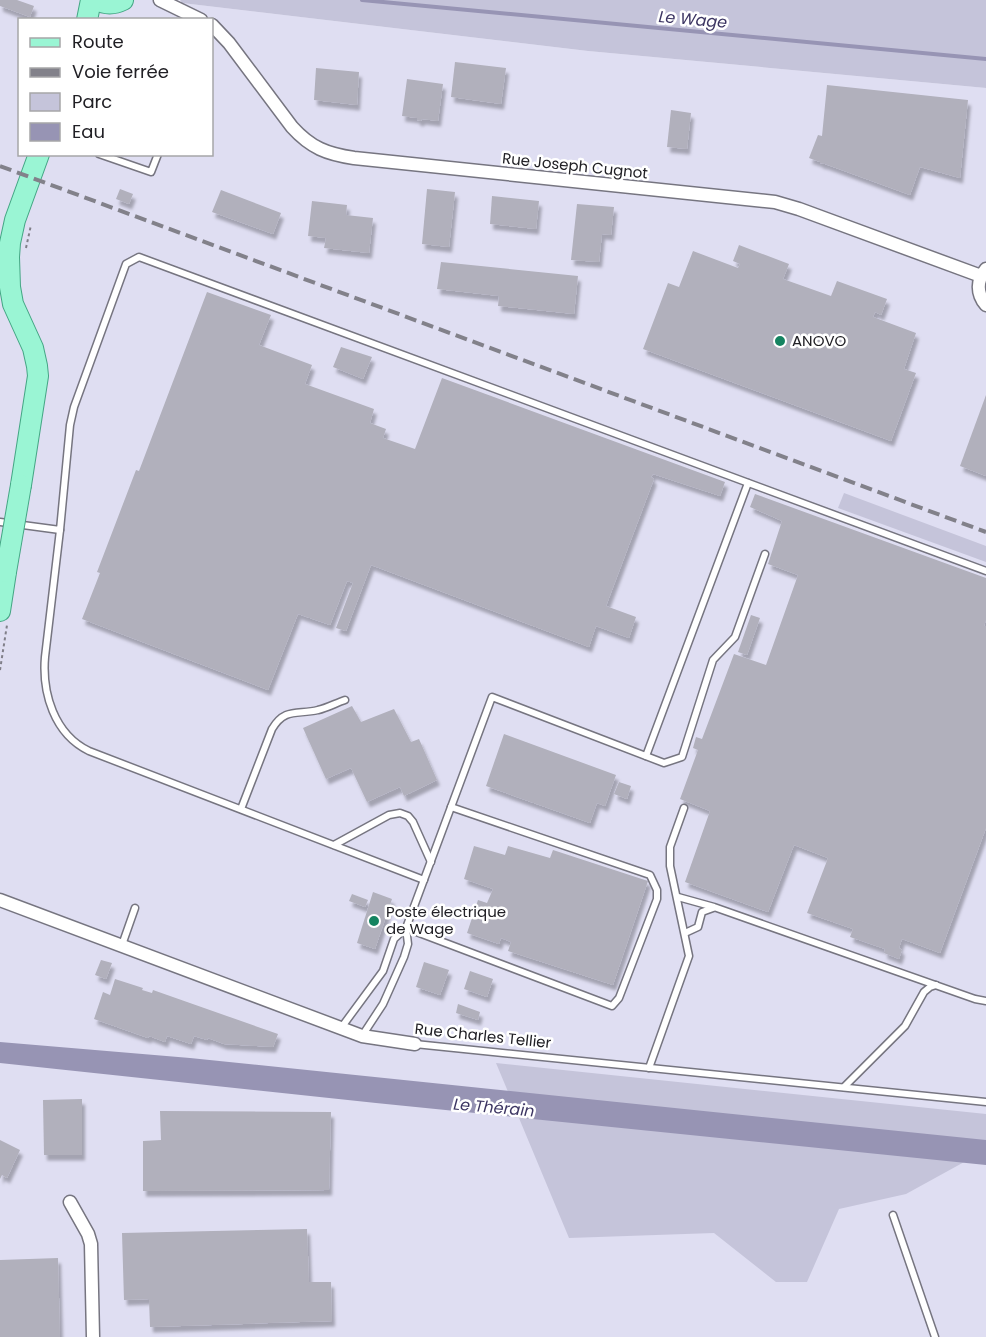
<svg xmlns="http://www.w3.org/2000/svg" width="986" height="1337" font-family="Poppins,sans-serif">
	<defs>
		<filter id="shadow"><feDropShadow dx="3" dy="5.5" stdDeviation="1.5" flood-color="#0004"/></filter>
	</defs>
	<rect width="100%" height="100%" fill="#eeedfb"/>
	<path fill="#dfdef2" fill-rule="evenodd" d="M0,0H174L182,3L588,51L986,88V1337H0ZM20,20H212V154H20Z"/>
	<g fill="#c5c4da">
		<polygon points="180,0 986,0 986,88 588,51 182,3"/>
		<polygon points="844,493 986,546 986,562 838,508"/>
		<polygon points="496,1063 986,1114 986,1150 906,1194 839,1209 807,1282 776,1282 714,1233 569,1238"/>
	</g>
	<polygon fill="#9794b4" points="0,1042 190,1058 986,1140 986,1165 376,1103 0,1063"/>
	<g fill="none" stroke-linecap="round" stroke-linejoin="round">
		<polyline stroke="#9794b4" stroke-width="4" points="362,0 986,59"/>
	</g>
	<g fill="#b1b0bc" filter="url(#shadow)">
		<polygon points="0,0 17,0 34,6 30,17 0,6"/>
		<polygon points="455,62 506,68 501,104 451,97"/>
		<polygon points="316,68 359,72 357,105 314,100"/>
		<polygon points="407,79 443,84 438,121 422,119 421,121 417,120 417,118 402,116"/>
		<polygon points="827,85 968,100 960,178 920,167 910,195 825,164 820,163 820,162 809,158 818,135 822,136"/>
		<polygon points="671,110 691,113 687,149 667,147"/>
		<polygon points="120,189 133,194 129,204 116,199"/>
		<polygon points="427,189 455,192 449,247 422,244"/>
		<polygon points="221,190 281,213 273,234 212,212"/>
		<polygon points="492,196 539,201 536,229 490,224"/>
		<polygon points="312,201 347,205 346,215 373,218 369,253 324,248 326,238 308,236"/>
		<polygon points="577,204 614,207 611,235 602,234 599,262 571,260"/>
		<polygon points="739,245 789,264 783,279 831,296 837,281 887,299 881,315 875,312 873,317 916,333 904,369 916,373 891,441 643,349 668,283 679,287 693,251 738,268 740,264 733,261"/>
		<polygon points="441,262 578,276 574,314 498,306 499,296 437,289"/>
		<polygon points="207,292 271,315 259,345 312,365 305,384 374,409 370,423 386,429 383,438 415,449 442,378 725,482 720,496 653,474 651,477 654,479 606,606 636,617 629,638 596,626 589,647 371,565 346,631 336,628 353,583 347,581 330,625 298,614 268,690 82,619 100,573 97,572 136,470 139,471"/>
		<polygon points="341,347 372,357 363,379 333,367"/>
		<polygon points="986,395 986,476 960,466"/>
		<polygon points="755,494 986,578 986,620 984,626 986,626 986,828 940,953 902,939 899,948 902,950 899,959 884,953 885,949 850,937 853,929 807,913 828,858 794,845 768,912 685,882 710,811 680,799 698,750 693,748 696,737 702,739 734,654 766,665 798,575 768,564 782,521 750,507"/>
		<polygon points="751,615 760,618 747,655 738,652"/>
		<polygon points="352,706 361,722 394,709 411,742 419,739 437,780 404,796 400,787 367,802 351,768 326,779 303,728"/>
		<polygon points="504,734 616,775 605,806 597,803 590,823 486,786"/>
		<polygon points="619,782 631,786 627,799 614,794"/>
		<polygon points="474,846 505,855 508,846 550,858 553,850 648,881 613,985 508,951 511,942 501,938 499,944 467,933 478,900 487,903 493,889 464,879"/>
		<polygon points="373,892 392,899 375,949 357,943"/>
		<polygon points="352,894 368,900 365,907 349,901"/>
		<polygon points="101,960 112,963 106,979 95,975"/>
		<polygon points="424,962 449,970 440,995 416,987"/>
		<polygon points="470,971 493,979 487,997 464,989"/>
		<polygon points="115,979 143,988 142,990 152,993 153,990 278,1034 273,1047 224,1044 208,1038 207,1040 194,1036 191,1044 167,1036 165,1042 149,1036 148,1038 94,1019 103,992 110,995"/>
		<polygon points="458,1004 480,1012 478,1020 456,1013"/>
		<polygon points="82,1099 82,1155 44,1155 43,1100"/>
		<polygon points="160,1111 331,1112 329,1190 143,1191 143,1141 161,1140"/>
		<polygon points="0,1140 20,1150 7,1178 2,1175 0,1179"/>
		<polygon points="307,1229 309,1282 331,1282 332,1321 150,1327 149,1299 124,1300 122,1233"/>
		<polygon points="58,1258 60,1337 0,1337 0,1260"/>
	</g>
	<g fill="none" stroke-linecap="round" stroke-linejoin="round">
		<defs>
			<g id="lane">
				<polyline points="99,154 151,172 158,154"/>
				<polyline points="0,522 60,530 70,425 74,407 126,264 139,257 986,571"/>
				<path d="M60,530L45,657C42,693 54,734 89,751L424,880"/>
				<polyline points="646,756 748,483"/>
				<path d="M241,809L272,729C285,707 298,715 318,710C327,708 336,703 345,700"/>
				<polyline points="334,845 389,815 400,813 408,816 413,822 431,862"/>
				<polyline points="678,897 714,907 975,999 986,1001"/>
				<polyline points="406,928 612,1006 619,998 657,899 657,890 650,875 451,807"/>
				<polyline points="685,933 698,927 702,912 713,908"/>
				<polyline points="122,945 135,908"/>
				<polyline points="341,1028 383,971 394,939 406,928 492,697 664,763 682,757 713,660 735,637 765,554"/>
				<polyline points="362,1036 383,1004 404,957 408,944 406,928"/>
				<polyline points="415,1044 986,1102"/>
				<polyline points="649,1068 689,956 670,866 670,847 684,808"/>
				<polyline points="844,1087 905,1026 924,992 930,987 936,985"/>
				<polyline points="893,1215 935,1337"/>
			</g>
			<g id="street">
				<polyline points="160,0 201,20"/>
				<path d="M212,25L229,43L292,127C311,148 327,154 354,158L775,202L799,209L981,276"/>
				<path d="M986,269C977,280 976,293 986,305"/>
				<polyline points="0,900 362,1036 415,1044"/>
				<polyline points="70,1202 88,1234 91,1244 93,1337"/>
			</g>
			<g id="primary">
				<path d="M97,0C106,5 115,4 123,0"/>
				<polyline points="87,20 91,0"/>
				<polyline points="21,485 38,376 37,366 33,348 13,304 10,287 9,257 10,243 15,220 39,154"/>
				<polyline points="0,611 6,572"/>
			</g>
		</defs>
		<use href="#lane" stroke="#767580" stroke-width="9"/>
		<use href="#street" stroke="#767580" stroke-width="15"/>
		<use href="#primary" stroke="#44a684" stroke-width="22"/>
		<g stroke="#807f89" stroke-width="2" stroke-dasharray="3 3" stroke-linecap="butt">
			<polyline points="26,248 31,225"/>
			<polyline points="0,670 7,625"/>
		</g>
		<use href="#lane" stroke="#fff" stroke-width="6"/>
		<use href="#street" stroke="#fff" stroke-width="12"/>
		<use href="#primary" stroke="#9af5d4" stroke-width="20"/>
		<polyline stroke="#82818a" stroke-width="4" stroke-dasharray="12 6" stroke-linecap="butt" points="0,166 986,532"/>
		<defs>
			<polyline id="primary-bridge" points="6,572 21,485"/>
		</defs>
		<use href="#primary-bridge" stroke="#44a684" stroke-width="22" stroke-linecap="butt"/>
		<use href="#primary-bridge" stroke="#9af5d4" stroke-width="20"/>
	</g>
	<g fill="#158360" stroke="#fff" stroke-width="2">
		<circle cx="780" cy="341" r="6"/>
		<circle cx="374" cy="921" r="6"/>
	</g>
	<g text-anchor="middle" stroke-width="5" stroke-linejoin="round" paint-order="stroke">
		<g font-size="15" fill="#212025" stroke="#fff">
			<text transform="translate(575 166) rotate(6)" y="5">Rue Joseph Cugnot</text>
			<text transform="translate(483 1036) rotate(6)" y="5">Rue Charles Tellier</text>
		</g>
		<g font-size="15" fill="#212025" stroke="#fff" text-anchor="start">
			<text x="792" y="346">ANOVO</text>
			<text x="386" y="917">Poste électrique<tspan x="386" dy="17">de Wage</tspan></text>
		</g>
		<g font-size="16" font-style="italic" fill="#3c3562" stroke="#fff">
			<text transform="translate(693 19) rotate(5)" y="6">Le Wage</text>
			<text transform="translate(494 1107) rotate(5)" y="6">Le Thérain</text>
		</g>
	</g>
	<rect x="18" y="18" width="195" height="138" fill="#ffffff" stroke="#a6a6a8" stroke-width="1.5"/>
	<rect x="30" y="38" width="30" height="9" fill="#9af5d4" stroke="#a6a6a8" stroke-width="1.5"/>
	<text x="72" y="48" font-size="18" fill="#212025">Route</text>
	<rect x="30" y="68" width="30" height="9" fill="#82818a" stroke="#a6a6a8" stroke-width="1.5"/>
	<text x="72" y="78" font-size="18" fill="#212025">Voie ferrée</text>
	<rect x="30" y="93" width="30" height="18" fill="#c5c4da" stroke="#a6a6a8" stroke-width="1.5"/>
	<text x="72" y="108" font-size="18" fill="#212025">Parc</text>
	<rect x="30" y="123" width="30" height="18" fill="#9794b4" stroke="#a6a6a8" stroke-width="1.5"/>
	<text x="72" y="138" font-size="18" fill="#212025">Eau</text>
</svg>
